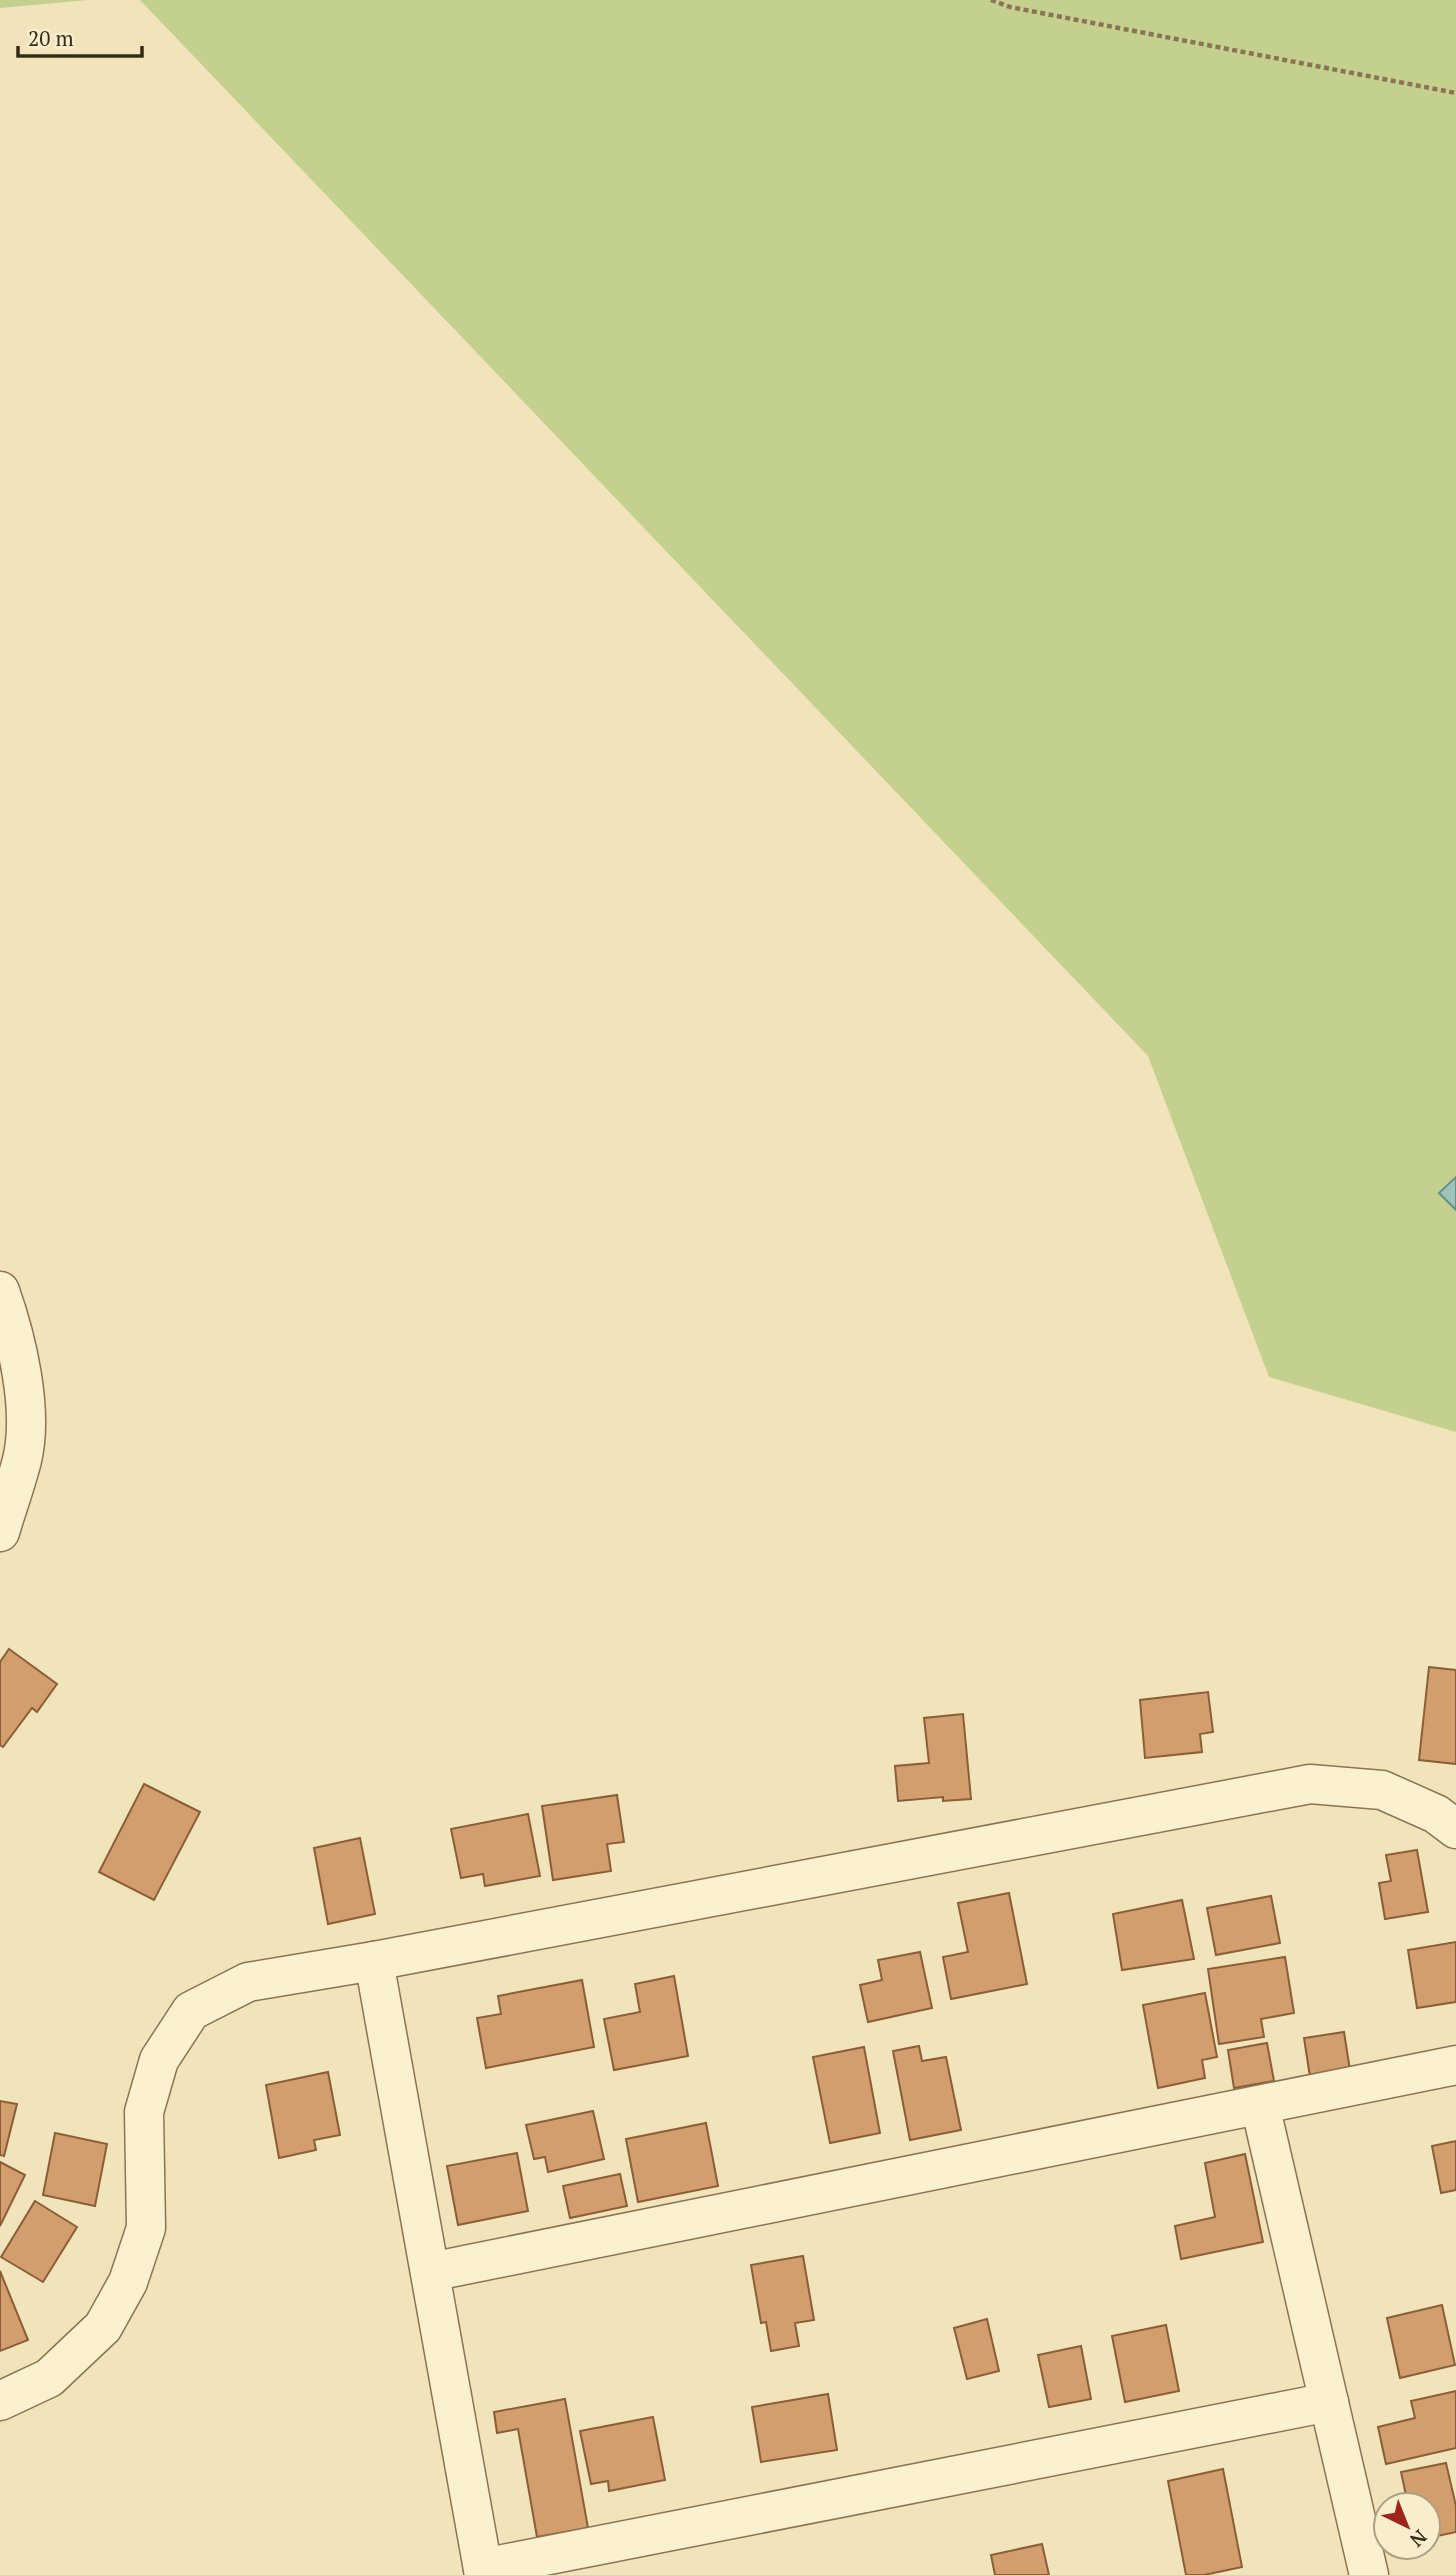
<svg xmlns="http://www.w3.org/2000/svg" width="1456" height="2575" font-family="'PT Serif',serif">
	<rect width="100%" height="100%" fill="#f1e4bb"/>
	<g fill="#c4d08e">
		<polygon points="0,0 88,0 0,8"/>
		<polygon points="140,0 1456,0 1456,1432 1269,1377 1148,1056"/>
	</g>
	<polygon fill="#9fc2ba" stroke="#669088" stroke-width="2" points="1456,1177 1456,1210 1439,1193"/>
	<g fill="#d39e6d" stroke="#8b5e37" stroke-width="2">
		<polygon points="9,1649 57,1684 37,1712 32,1708 3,1747 0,1745 0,1662"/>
		<polygon points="1429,1667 1456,1670 1456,1764 1419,1760"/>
		<polygon points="1208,1692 1213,1732 1200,1734 1202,1752 1145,1758 1140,1700"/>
		<polygon points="963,1714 971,1799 943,1801 943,1797 898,1801 895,1766 929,1763 924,1718"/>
		<polygon points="144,1784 200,1812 154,1900 99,1872"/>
		<polygon points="617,1795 624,1842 607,1844 611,1871 553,1880 542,1806"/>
		<polygon points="528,1814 540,1876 485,1886 483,1874 461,1878 451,1829"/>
		<polygon points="360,1838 375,1914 328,1924 314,1848"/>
		<polygon points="1417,1850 1428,1912 1385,1919 1379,1883 1391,1881 1386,1855"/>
		<polygon points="1009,1893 1027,1984 951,1999 943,1957 968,1952 958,1903"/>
		<polygon points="1271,1896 1280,1943 1216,1955 1207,1908"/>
		<polygon points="1182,1900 1194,1959 1122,1970 1113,1914"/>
		<polygon points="1456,1942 1456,2002 1417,2008 1408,1950"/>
		<polygon points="920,1952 932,2008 868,2022 860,1985 882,1980 878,1960"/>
		<polygon points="1285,1957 1294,2013 1261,2019 1264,2037 1219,2044 1208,1969"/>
		<polygon points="674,1976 688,2056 614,2070 604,2019 640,2012 635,1984"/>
		<polygon points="582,1980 594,2047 486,2068 477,2018 501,2014 498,1996"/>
		<polygon points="1205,1993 1217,2057 1202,2060 1205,2078 1158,2088 1143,2005"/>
		<polygon points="1344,2032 1350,2070 1310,2077 1304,2038"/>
		<polygon points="1267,2043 1274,2081 1234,2088 1228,2050"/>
		<polygon points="919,2046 922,2061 946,2057 961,2130 910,2140 893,2051"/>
		<polygon points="864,2047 880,2133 830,2143 813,2057"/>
		<polygon points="328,2072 340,2135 314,2140 316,2150 279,2158 266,2085"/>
		<polygon points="0,2101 17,2104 4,2156 0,2155"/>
		<polygon points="593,2111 604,2159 548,2172 545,2157 534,2159 526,2125"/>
		<polygon points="706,2123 718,2186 638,2202 626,2139"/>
		<polygon points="55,2133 107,2144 95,2206 43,2195"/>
		<polygon points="1456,2141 1456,2190 1441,2193 1432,2146"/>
		<polygon points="517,2153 528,2211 458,2225 447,2166"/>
		<polygon points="1245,2154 1263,2242 1181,2259 1175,2226 1215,2217 1205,2163"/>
		<polygon points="0,2162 25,2175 0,2226"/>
		<polygon points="620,2174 627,2206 570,2218 563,2186"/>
		<polygon points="35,2201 77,2227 43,2282 1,2257"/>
		<polygon points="803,2256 814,2320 795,2323 799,2346 771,2351 766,2322 761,2323 751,2265"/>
		<polygon points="0,2271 28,2340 0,2351"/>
		<polygon points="1442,2305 1455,2365 1400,2378 1387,2318"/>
		<polygon points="987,2319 999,2371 967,2379 954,2328"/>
		<polygon points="1166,2325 1179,2391 1125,2402 1112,2336"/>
		<polygon points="1081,2346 1091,2399 1049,2407 1038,2355"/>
		<polygon points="1456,2391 1456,2448 1386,2464 1378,2427 1415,2418 1411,2401"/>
		<polygon points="828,2394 837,2450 761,2462 752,2407"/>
		<polygon points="565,2399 588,2528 537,2537 518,2429 497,2433 494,2412"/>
		<polygon points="653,2417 665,2480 609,2491 608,2481 591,2484 580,2431"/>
		<polygon points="1446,2463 1456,2506 1456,2532 1428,2538 1428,2505 1408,2505 1401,2472"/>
		<polygon points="1223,2469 1242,2567 1204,2575 1186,2575 1168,2481"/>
		<polygon points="1042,2544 1049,2575 995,2575 991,2555"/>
	</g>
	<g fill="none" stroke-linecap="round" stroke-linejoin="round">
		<defs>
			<g id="minor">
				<path d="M0,1291C17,1339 34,1410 22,1460C16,1484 7,1508 0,1532"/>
				<polyline points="374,1961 484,2575"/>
				<polyline points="1260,2105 1369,2575"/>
				<polyline points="430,2272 1456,2065"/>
				<polyline points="0,2401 49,2378 103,2327 128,2282 146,2228 144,2112 159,2060 191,2011 248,1982 374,1961 1310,1784 1382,1790 1436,1814 1456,1829"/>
				<polyline points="483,2568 1329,2402"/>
			</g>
		</defs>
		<use href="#minor" stroke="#8a7453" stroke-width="41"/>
		<polyline stroke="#8a7453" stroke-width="4.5" stroke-dasharray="5 3.5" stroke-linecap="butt" points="991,0 1010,7 1456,93"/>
		<use href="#minor" stroke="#fcf1ce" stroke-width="38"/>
	</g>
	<g transform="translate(1407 2526) rotate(137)"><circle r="33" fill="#f8eecb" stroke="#aba084" stroke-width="2"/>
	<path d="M0-5L12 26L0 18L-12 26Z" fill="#9e251e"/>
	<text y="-10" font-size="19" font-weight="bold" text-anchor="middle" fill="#372a1a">N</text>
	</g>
	<path d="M18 46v10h124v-10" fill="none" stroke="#372a1a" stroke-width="3.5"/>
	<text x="28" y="46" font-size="21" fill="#372a1a" stroke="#f8eecb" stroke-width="5" paint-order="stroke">20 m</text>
</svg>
